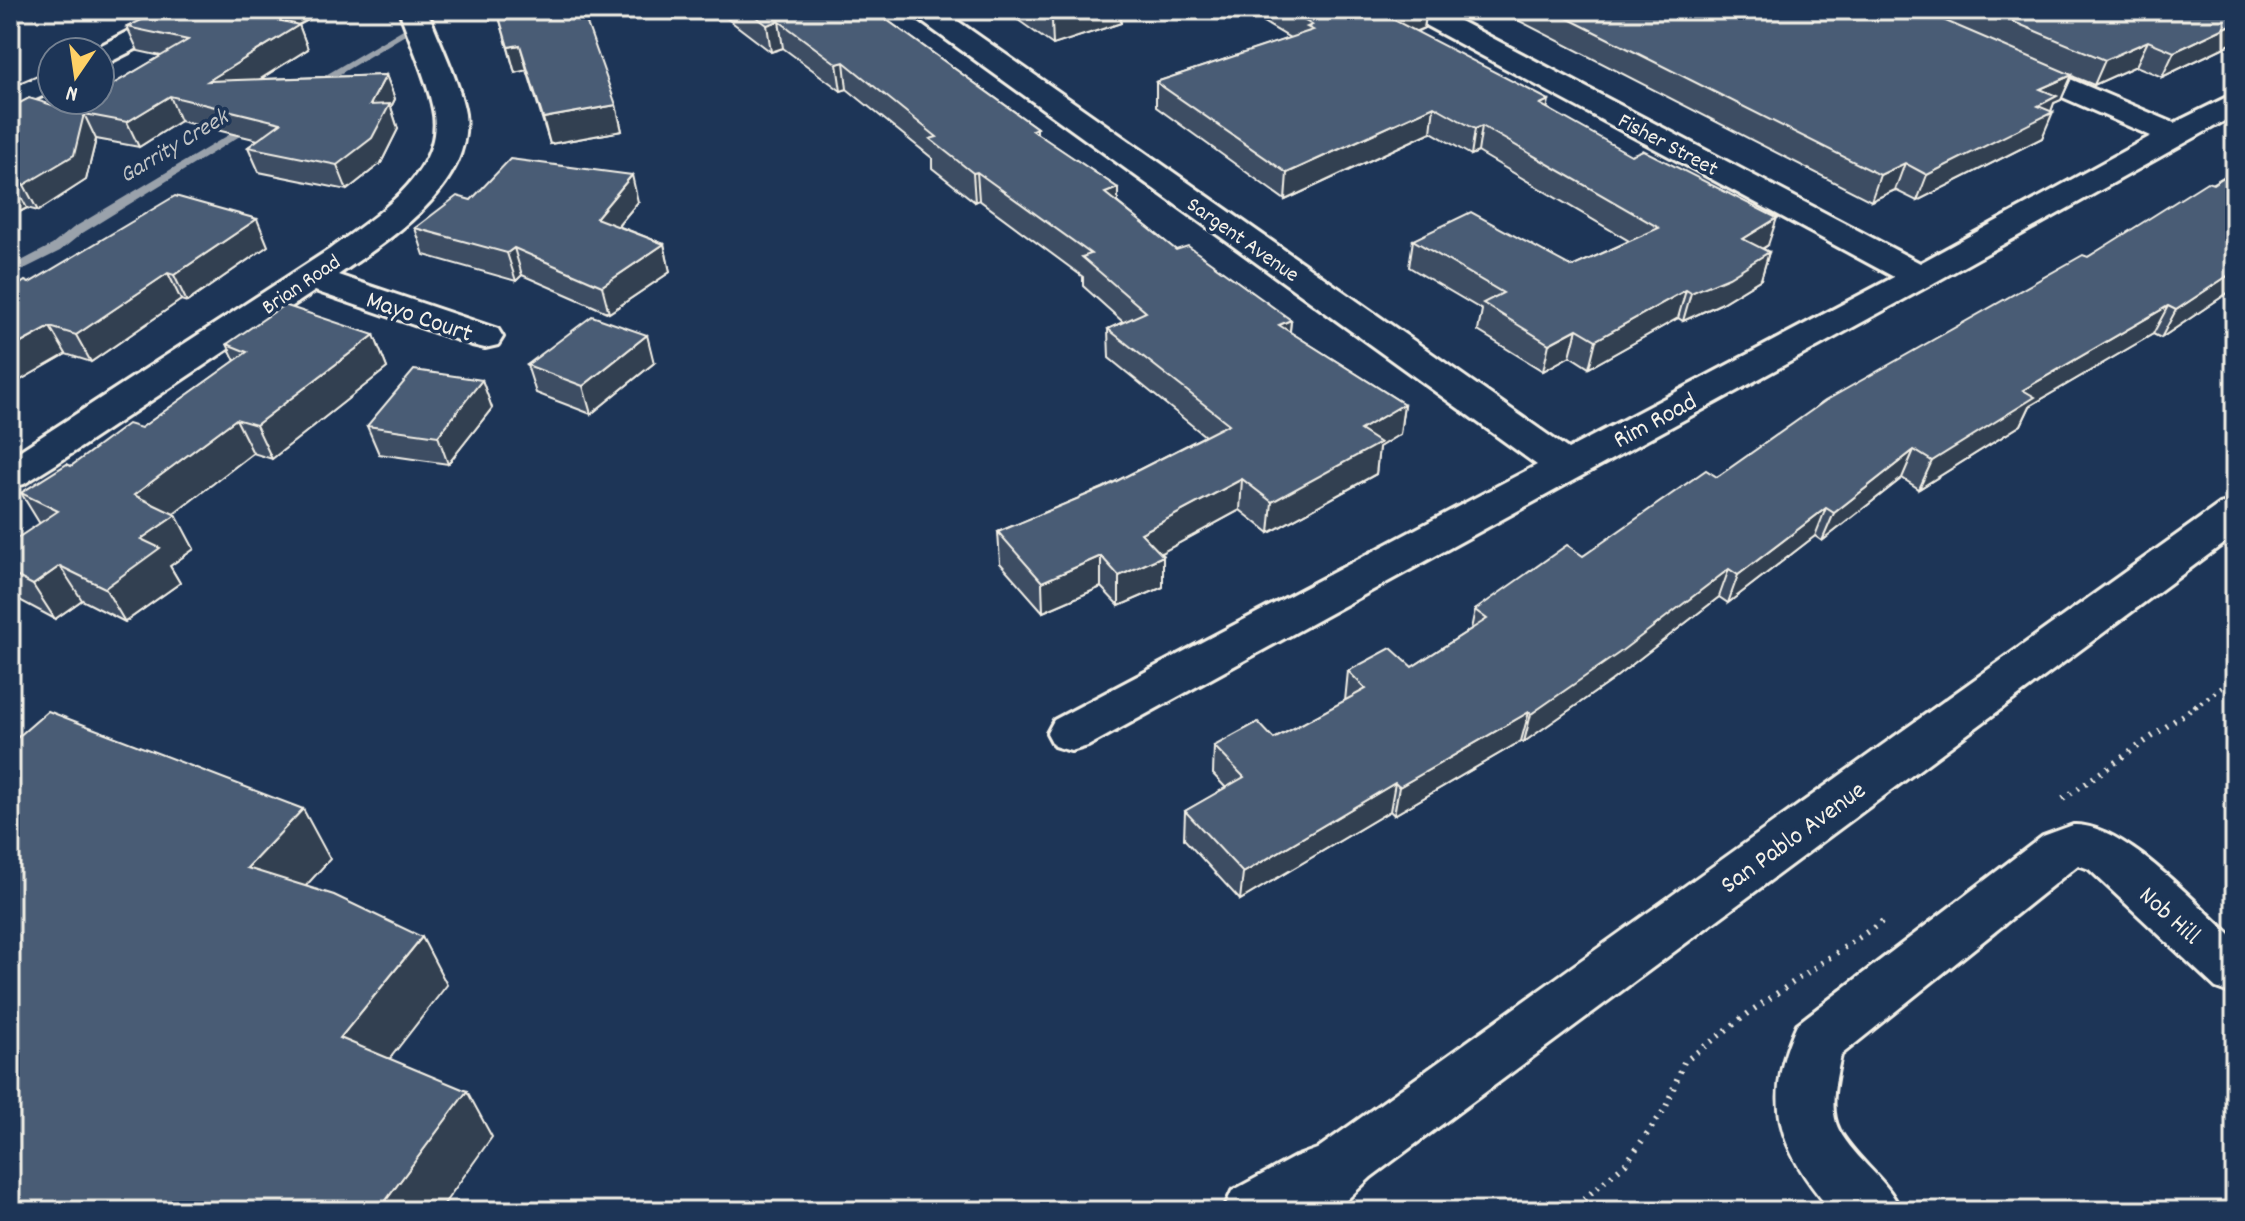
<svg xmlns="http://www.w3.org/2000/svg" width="2245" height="1221" font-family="Dekko,sans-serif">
	<rect width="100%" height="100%" fill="#1d3557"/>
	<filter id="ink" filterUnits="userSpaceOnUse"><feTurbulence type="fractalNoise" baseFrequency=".0125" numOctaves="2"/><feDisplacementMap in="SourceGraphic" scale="16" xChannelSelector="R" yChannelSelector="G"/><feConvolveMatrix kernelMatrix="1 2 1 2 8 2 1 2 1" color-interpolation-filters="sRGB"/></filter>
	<g filter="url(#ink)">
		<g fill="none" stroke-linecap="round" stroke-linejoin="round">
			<g fill="#9aa2ab" fill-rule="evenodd">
				<polygon points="435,10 447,10 313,90 304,88"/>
				<polygon points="252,121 258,124 256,126 81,234 60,251 10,276 10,267 52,245 73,228"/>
			</g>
			<defs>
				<g id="street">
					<polygon points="169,10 205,10 201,16 110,62 100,65 100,52 88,52"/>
					<path d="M399,10H427C438,38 461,86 465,114C473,187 390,239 338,275L498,329L503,337L498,345L485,348L472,345L315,291L56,464L24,484L10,488V457L330,249C373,218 447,172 433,109C426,75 410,42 399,10Z"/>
					<polygon points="910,10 942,10 1568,449 1894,277 1408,16 1404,10 1439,10 1920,263 2151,136 2003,71 1998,65 2003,59 2013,56 2023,59 2174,123 2235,93 2235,115 1932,284 1088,746 1071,751 1054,746 1047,733 1054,720 1537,465 914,16"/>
					<polygon points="52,71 52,92 10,110 10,89"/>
					<path d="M2073,825C2123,822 2198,906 2235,939V995L2216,988L2089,869L2078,865L1841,1055C1836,1077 1828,1109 1839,1130C1856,1161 1887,1178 1901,1211H1832C1778,1150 1762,1100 1797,1024L2043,836Z"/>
				</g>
				<polygon id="primary" points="2235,500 2235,535 1371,1177 1335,1211 1223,1211 1232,1191 1295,1157 1317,1149 2220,504"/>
			</defs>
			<use href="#street" stroke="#f4f1e8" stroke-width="6"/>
			<use href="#primary" stroke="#f4f1e8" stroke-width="6"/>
			<polyline stroke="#f4f1e8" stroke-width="5" stroke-dasharray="2 6" stroke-linecap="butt" points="2194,707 2223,687 2235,684"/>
			<g stroke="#f4f1e8" stroke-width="6" stroke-dasharray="2 7" stroke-linecap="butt">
				<polyline points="2063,799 2197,705"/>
				<polyline points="1570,1211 1626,1163 1665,1109 1684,1062 1754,1009 1883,921"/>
			</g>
			<use href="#street" fill="#1d3557" fill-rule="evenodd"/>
			<use href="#primary" fill="#1d3557" fill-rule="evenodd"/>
		</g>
		<g fill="#3e4e64" stroke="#f4f1e8" stroke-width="2">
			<polygon points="327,10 299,25 308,49 260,79 386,75 395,99 391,107 398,129 381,163 347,190 259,172 248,147 258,140 180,121 139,147 96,139 86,180 38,211 27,208 12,216 10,216 10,108 69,110 161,56 138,51 127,27"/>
			<polygon points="497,10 616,105 622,131 550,144 527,70 515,73"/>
			<polygon points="716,10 873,10 1037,128 1037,134 1118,188 1118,203 1176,250 1291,320 1290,332 1404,404 1400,434 1379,447 1376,474 1269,533 1240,510 1160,553 1163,556 1163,587 1119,606 1101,587 1043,612 1000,563 998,532 1103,488 1205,436 1109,358 1108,329 1123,322 1083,286 1083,277 979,200 975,202 932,168 932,158 847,89 841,91 783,48 771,52"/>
			<polygon points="1004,10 1121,10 1121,23 1053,45"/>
			<polygon points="1243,10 1427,10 1424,28 1416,32 1548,109 1768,245 1763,249 1769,252 1761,279 1720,304 1683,321 1678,318 1589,368 1570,356 1543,371 1478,331 1482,310 1409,267 1413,240 1572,267 1629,241 1478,152 1471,155 1431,132 1285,200 1156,107 1156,82 1290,38"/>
			<polygon points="1445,10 1469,10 1456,15"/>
			<polygon points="1498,10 2235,10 2235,42 2162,77 2136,66 2094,85 2072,76 2061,100 2054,103 2042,138 1917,201 1895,190 1871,201"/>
			<polygon points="2235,170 2235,288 2161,338 2153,334 2030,406 2021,425 1919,489 1902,478 1822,541 1815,536 1728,603 1719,597 1611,681 1524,742 1521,741 1394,815 1390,811 1240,900 1184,839 1185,811 1226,788 1213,774 1214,746 1274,739 1345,701 1348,671 1412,667 1471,629 1475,610 1583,556"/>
			<polygon points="471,200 638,202 618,226 664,244 670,272 609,313 522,275 516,281 424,255 415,228"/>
			<polygon points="268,246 187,302 181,300 91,362 66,354 10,386 10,291 29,283"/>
			<polygon points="374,335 387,368 272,459 253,453 173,514 194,549 170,566 180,583 125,622 82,600 55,619 10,595 10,543 40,524 21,493 141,428 235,361 227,344"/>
			<polygon points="654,363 591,414 536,393 527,365"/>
			<polygon points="482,380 492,408 448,464 379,454 367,426"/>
		</g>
		<g fill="#324051" stroke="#f4f1e8" stroke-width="2">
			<polygon points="272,10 327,10 269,40 260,16"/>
			<polygon points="1084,10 1121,10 1121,23 1053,45 1052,20"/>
			<polygon points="1411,10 1427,10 1424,28 1387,43 1390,18"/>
			<polygon points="1456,10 1469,10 1456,15"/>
			<polygon points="779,21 783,48 771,52 767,25"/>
			<polygon points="2235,23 2235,42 2162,77 2174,52"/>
			<polygon points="299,25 308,49 219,105 208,81"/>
			<polygon points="2148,41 2136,66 2094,85 2105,60"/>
			<polygon points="520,45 527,70 515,73 508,47"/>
			<polygon points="844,62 847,89 841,91 837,64"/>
			<polygon points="386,75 395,99 391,107 398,129 381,163 347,190 337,165"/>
			<polygon points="2072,75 2061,100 2054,103 2050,114 2053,112 2042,138 1917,201 1927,175 2040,89"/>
			<polygon points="170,96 180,121 139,147 127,122"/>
			<polygon points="1549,100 1544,126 1540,104"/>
			<polygon points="616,105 622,131 550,144 543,118"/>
			<polygon points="1434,106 1431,132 1285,200 1287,173"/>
			<polygon points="84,114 96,139 86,180 38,211 24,185"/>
			<polygon points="1482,126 1478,152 1471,155 1475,129"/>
			<polygon points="1905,163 1895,190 1871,201 1880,175"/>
			<polygon points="977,172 979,200 975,202 973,173"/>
			<polygon points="632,175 638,202 603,244 596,218"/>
			<polygon points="13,182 27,208 12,216 10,213 10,184"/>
			<polygon points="1118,188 1118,217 1105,193"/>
			<polygon points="1777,218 1768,245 1734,266 1743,239"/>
			<polygon points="257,219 268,246 187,302 174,275"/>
			<polygon points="664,244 670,272 609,313 602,286"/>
			<polygon points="514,248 522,275 516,281 507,253"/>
			<polygon points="1769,252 1761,279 1720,304 1683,321 1691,293"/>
			<polygon points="2235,271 2235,288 2161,338 2176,310"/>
			<polygon points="168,273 181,300 91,362 76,335"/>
			<polygon points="1686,290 1678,318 1589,368 1596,340"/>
			<polygon points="2168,306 2153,334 2030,406 2021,425 1919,489 1932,461 2023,390"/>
			<polygon points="1291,320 1288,349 1279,325"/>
			<polygon points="50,327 66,354 10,386 10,349"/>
			<polygon points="1577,329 1570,356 1543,371 1549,344"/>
			<polygon points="374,335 387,368 272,459 256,425"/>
			<polygon points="647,335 654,363 591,414 583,386"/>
			<polygon points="482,380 492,408 448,464 438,436"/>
			<polygon points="1404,404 1400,434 1379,447 1376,474 1269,533 1272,502 1360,430"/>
			<polygon points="236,419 253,453 153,530 134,495"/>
			<polygon points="1914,450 1902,478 1822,541 1834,513"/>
			<polygon points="1242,479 1240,510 1141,564 1141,533"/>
			<polygon points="1826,508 1815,536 1728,603 1738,575"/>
			<polygon points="176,515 194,549 170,566 180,583 125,622 105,588 141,539"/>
			<polygon points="1101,556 1101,587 1043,612 1042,582"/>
			<polygon points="1163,556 1163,587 1119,606 1119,576"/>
			<polygon points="60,566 82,600 55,619 33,585"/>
			<polygon points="1729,569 1719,597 1611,681 1524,742 1531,714"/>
			<polygon points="1529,712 1521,741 1394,815 1399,787"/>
			<polygon points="1395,783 1390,811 1240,900 1243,873"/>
			<polygon points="303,809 330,859 278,917 247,868"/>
			<polygon points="422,937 447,985 370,1084 340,1038"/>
			<polygon points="467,1091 492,1137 439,1211 378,1211"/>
		</g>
		<g fill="#485b74" stroke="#f4f1e8" stroke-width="2">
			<polygon points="162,10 272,10 260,16 299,25 208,81 386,75 370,105 390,104 372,138 337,165 248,147 281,123 170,96 127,122 79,113 84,114 74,155 24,185 13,182 10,184 10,108 29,98 69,110 86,100 100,100 100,92 188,40 127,27"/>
			<polygon points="497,10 574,10 577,17 584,15 616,105 543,118 520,45 508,47"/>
			<polygon points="747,10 873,10 1037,128 1032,130 1118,188 1105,193 1176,250 1188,246 1291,320 1279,325 1404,404 1360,430 1380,443 1272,502 1242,479 1141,533 1163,556 1119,576 1101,556 1042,582 998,532 1103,488 1229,424 1108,329 1146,312 1082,257 1091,254 977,172 973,173 930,139 937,137 844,62 837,64 779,21 767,25"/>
			<polygon points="1038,10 1084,10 1052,20"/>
			<polygon points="1286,10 1411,10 1390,18 1549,100 1540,104 1631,155 1643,150 1777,218 1743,239 1769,252 1729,277 1691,293 1686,290 1596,340 1577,329 1549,344 1483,303 1503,293 1413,240 1471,212 1572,267 1659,228 1482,126 1475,129 1434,106 1287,173 1156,82 1313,30 1307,27 1312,25"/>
			<polygon points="1551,10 1920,10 2072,75 2040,89 2057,96 2038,106 2053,112 1927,175 1905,163 1880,175"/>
			<polygon points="1985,10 2235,10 2235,23 2174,52 2148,41 2105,60"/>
			<polygon points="510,159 632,175 596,218 664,244 602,286 514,248 507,253 415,228 457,196 471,200"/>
			<polygon points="2235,170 2235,271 2176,310 2168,306 2023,390 2035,397 1932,461 1914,450 1834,513 1826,508 1738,575 1729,569 1619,653 1531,714 1529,712 1399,787 1395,783 1243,873 1185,811 1244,777 1214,746 1258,722 1274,739 1366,689 1348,671 1391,648 1412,667 1487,619 1475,610 1567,545 1583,556 1706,470 1717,477 1825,401 2083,255 2088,257 2207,182 2213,184"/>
			<polygon points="175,196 257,219 174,275 168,273 76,335 50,327 10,349 10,291 25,281 29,283"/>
			<polygon points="284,305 374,335 256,425 236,419 134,495 176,515 141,539 160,548 105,588 60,566 33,585 10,573 10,543 58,511 21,493 67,464 71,466 128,424 141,428 247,352 227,344"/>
			<polygon points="592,316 647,335 583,386 527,365"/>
			<polygon points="414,370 482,380 438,436 367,426"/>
			<polygon points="48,711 303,809 247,868 334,895 422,937 340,1038 467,1091 378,1211 10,1211 10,744"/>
		</g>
	</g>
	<g text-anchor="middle" stroke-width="7" stroke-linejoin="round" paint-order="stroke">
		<g font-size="22" fill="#f4f1e8" stroke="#1d3557">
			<text transform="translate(1669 143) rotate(28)" y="8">Fisher Street</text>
			<text transform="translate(1244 238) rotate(35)" y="8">Sargent Avenue</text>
			<text transform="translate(300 283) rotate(-34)" y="8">Brian Road</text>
		</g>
		<g font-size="24" font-style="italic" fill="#c0c3c4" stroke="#1d3557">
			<text transform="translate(173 145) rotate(-31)" y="8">Garrity Creek</text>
		</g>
		<g font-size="26" fill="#f4f1e8" stroke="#1d3557">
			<text transform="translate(420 315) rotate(19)" y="9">Mayo Court</text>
			<text transform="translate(1654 419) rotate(-28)" y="9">Rim Road</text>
			<text transform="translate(1792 836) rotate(-36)" y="9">San Pablo Avenue</text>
			<text transform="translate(2171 914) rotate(42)" y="9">Nob Hill</text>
		</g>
	</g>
	<rect width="2245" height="1221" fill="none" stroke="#1d3557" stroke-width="40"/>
	<rect x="20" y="20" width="2205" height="1181" fill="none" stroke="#f4f1e8" stroke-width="3" filter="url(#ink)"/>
	<g transform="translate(76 76) rotate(193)"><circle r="38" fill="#1d3557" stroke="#738091" stroke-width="2"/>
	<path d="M0-6L14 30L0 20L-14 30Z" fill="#ffd166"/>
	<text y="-12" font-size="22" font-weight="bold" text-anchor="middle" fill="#f4f1e8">N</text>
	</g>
</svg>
